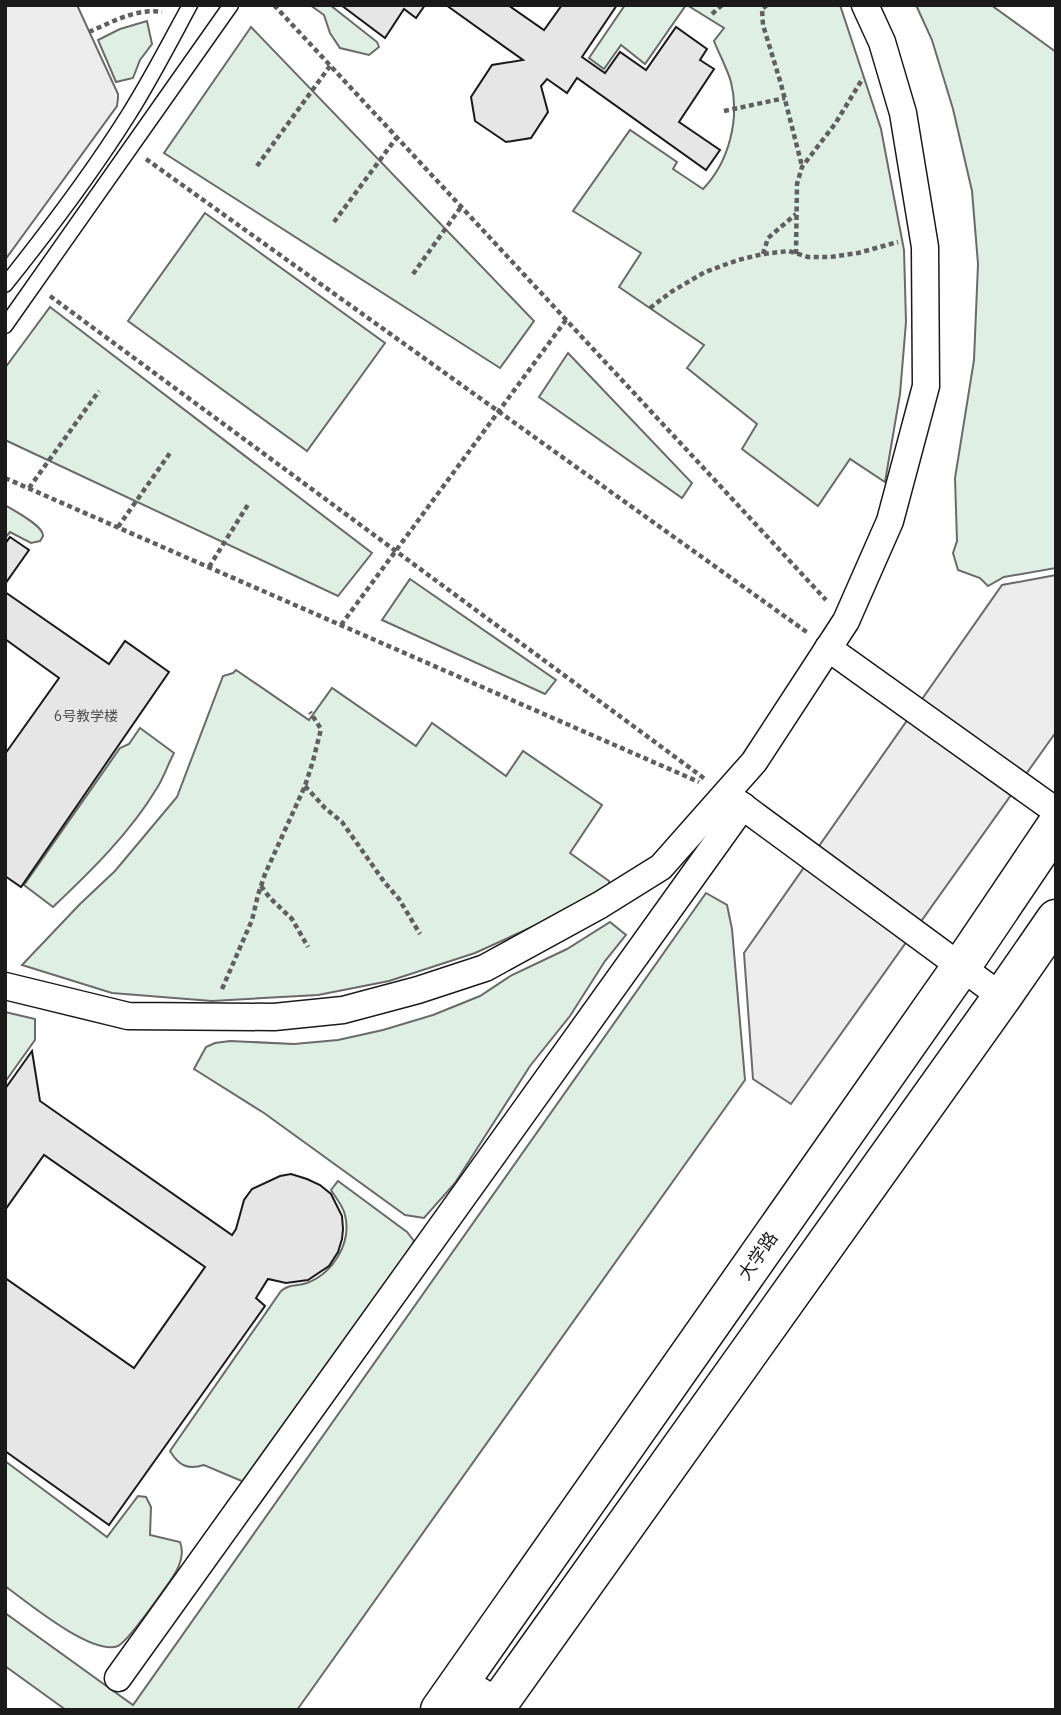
<svg xmlns="http://www.w3.org/2000/svg" width="1061" height="1715" font-family="'IBM Plex Sans','Noto Sans SC',sans-serif">
	<rect width="100%" height="100%" fill="#fff"/>
	<g fill="#e0efe3" stroke="#6a6a6a" stroke-width="2">
		<polygon points="310,5 330,5 377,42 379,47 369,55 340,48 330,33 324,15"/>
		<polygon points="625,5 686,5 645,64 621,45 604,69 589,58"/>
		<path d="M687,5H840L881,129L904,250L906,322L900,394L885,482L850,459L818,506L742,449L757,424L687,368L704,345L619,287L641,253L573,211L630,130L677,162L673,169L703,189C729,162 740,119 731,82C727,68 719,54 714,41L724,28Z"/>
		<polygon points="916,5 991,5 1056,52 1056,568 1004,577 988,586 980,578 958,570 953,553 957,541 955,478 974,360 978,264 972,191 953,109 932,40"/>
		<polygon points="147,21 152,44 140,60 133,78 116,82 98,40 120,29"/>
		<polygon points="251,27 534,321 500,368 164,153"/>
		<polygon points="205,213 385,343 307,451 128,321"/>
		<polygon points="50,307 372,553 338,596 5,440 5,368"/>
		<polygon points="568,353 692,483 682,498 539,397"/>
		<path d="M5,505C13,510 44,526 43,536C42,538 41,540 40,541L31,543L10,532L5,538Z"/>
		<polygon points="410,579 556,680 545,694 382,620"/>
		<polygon points="236,670 309,720 332,688 416,746 432,723 506,776 523,751 602,805 570,853 609,881 609,888 554,917 475,953 389,981 318,995 212,1001 112,993 22,965 80,904 115,871 177,797 223,676 233,673"/>
		<path d="M140,728L174,753C168,764 164,777 157,788C130,833 91,871 53,907L24,885L120,748L129,744Z"/>
		<polygon points="706,893 727,905 732,929 745,1080 297,1710 66,1710 5,1666 5,1613 133,1705"/>
		<polygon points="610,922 626,935 605,961 570,1016 530,1066 455,1183 424,1218 405,1215 264,1113 194,1069 206,1047 215,1043 230,1041 294,1044 338,1040 383,1030 433,1015 480,996 512,975 567,949"/>
		<polygon points="5,1012 35,1019 35,1040 5,1082"/>
		<path d="M338,1181L407,1232L414,1241L409,1251L244,1482L204,1465C188,1470 179,1466 170,1451L281,1291C291,1283 296,1287 307,1283C333,1273 352,1243 345,1215C343,1206 336,1198 331,1190Z"/>
		<path d="M5,1461L107,1537L138,1496L146,1497L151,1507L150,1535L180,1542C187,1560 173,1577 163,1591C155,1602 128,1641 118,1646C92,1656 27,1602 5,1586Z"/>
	</g>
	<g fill="#ededed" stroke="#6a6a6a" stroke-width="2">
		<polygon points="5,5 77,5 118,94 118,98 117,106 5,260"/>
		<polygon points="1056,575 1056,732 791,1104 753,1079 744,953 1002,585"/>
	</g>
	<g fill="#e6e6e6" stroke="#1a1a1a" stroke-width="2">
		<polygon points="341,5 425,5 416,18 404,9 385,38"/>
		<polygon points="446,5 508,5 544,30 562,5 617,5 582,57 605,73 620,52 646,70 676,27 707,49 700,60 714,69 679,122 720,150 706,170 577,78 567,93 547,79 541,86 548,112 531,138 506,142 475,121 471,97 492,65 523,60"/>
		<polygon points="10,537 29,550 5,584 5,544"/>
		<polygon points="5,592 109,664 125,641 169,672 21,887 5,876 5,754 59,678 5,639"/>
		<polygon points="32,1051 40,1101 232,1235 236,1229 244,1200 252,1189 280,1176 291,1174 307,1179 320,1185 331,1194 342,1216 343,1229 342,1239 338,1252 329,1266 308,1280 286,1283 268,1279 256,1298 265,1306 109,1525 5,1451 5,1278 134,1368 205,1267 44,1155 5,1210 5,1089"/>
	</g>
	<g fill="none" stroke-linecap="round" stroke-linejoin="round">
		<defs>
			<g id="service">
				<path d="M5,285C49,230 92,173 129,114C151,79 170,42 190,5"/>
				<polyline points="5,326 231,5"/>
			</g>
			<g id="minor">
				<polyline points="828,648 1056,811"/>
				<polyline points="730,797 1002,997"/>
				<polyline points="5,986 128,1016 274,1017 343,1010 418,990 485,968 600,905 661,867 754,762 846,621 890,521 926,386 925,247 903,113 882,42 865,5"/>
				<polyline points="118,1678 743,806"/>
			</g>
			<g id="secondary">
				<polyline points="458,1685 496,1707 1002,997 1056,919"/>
				<polyline points="440,1710 961,967 1056,826"/>
			</g>
		</defs>
		<use href="#service" stroke="#1a1a1a" stroke-width="17"/>
		<use href="#minor" stroke="#1a1a1a" stroke-width="29"/>
		<use href="#secondary" stroke="#1a1a1a" stroke-width="41"/>
		<g stroke="#5f5f5f" stroke-width="4.5" stroke-dasharray="5 3.5" stroke-linecap="butt">
			<polyline points="274,5 826,600"/>
			<polyline points="767,5 762,9 763,25 781,84 802,166"/>
			<polyline points="712,14 722,5"/>
			<path d="M89,32C112,22 136,8 162,12"/>
			<polyline points="724,111 785,98"/>
			<polyline points="146,159 808,633"/>
			<polyline points="257,166 330,66"/>
			<polyline points="334,222 397,137"/>
			<polyline points="763,254 768,238 796,214"/>
			<polyline points="796,254 797,184 802,167 835,124 863,78"/>
			<polyline points="413,274 461,207"/>
			<polyline points="50,296 705,779"/>
			<polyline points="650,308 671,292 705,272 738,260 763,254 789,251 808,257 830,257 858,253 898,242"/>
			<polyline points="5,478 699,782"/>
			<polyline points="29,488 99,391"/>
			<polyline points="118,527 170,453"/>
			<polyline points="209,567 249,503"/>
			<polyline points="341,625 566,320"/>
			<polyline points="305,786 325,808 342,822 385,883 399,899 420,934"/>
			<polyline points="261,886 270,898 292,919 308,947"/>
			<polyline points="222,989 252,920 258,895 265,874 305,786 313,761 321,729 310,712"/>
		</g>
		<use href="#service" stroke="#fff" stroke-width="14"/>
		<use href="#minor" stroke="#fff" stroke-width="26"/>
		<use href="#secondary" stroke="#fff" stroke-width="38"/>
	</g>
	<g text-anchor="middle" stroke-width="5" stroke-linejoin="round" paint-order="stroke">
		<g font-size="14" fill="#4d4d4d">
			<text x="86" y="721">6号教学楼</text>
		</g>
		<g font-size="18" fill="#1a1a1a" stroke="#fff">
			<text transform="translate(758 1256) rotate(-55)" y="6">大学路</text>
		</g>
	</g>
	<rect width="1061" height="1715" fill="none" stroke="#1a1a1a" stroke-width="14"/>
</svg>
